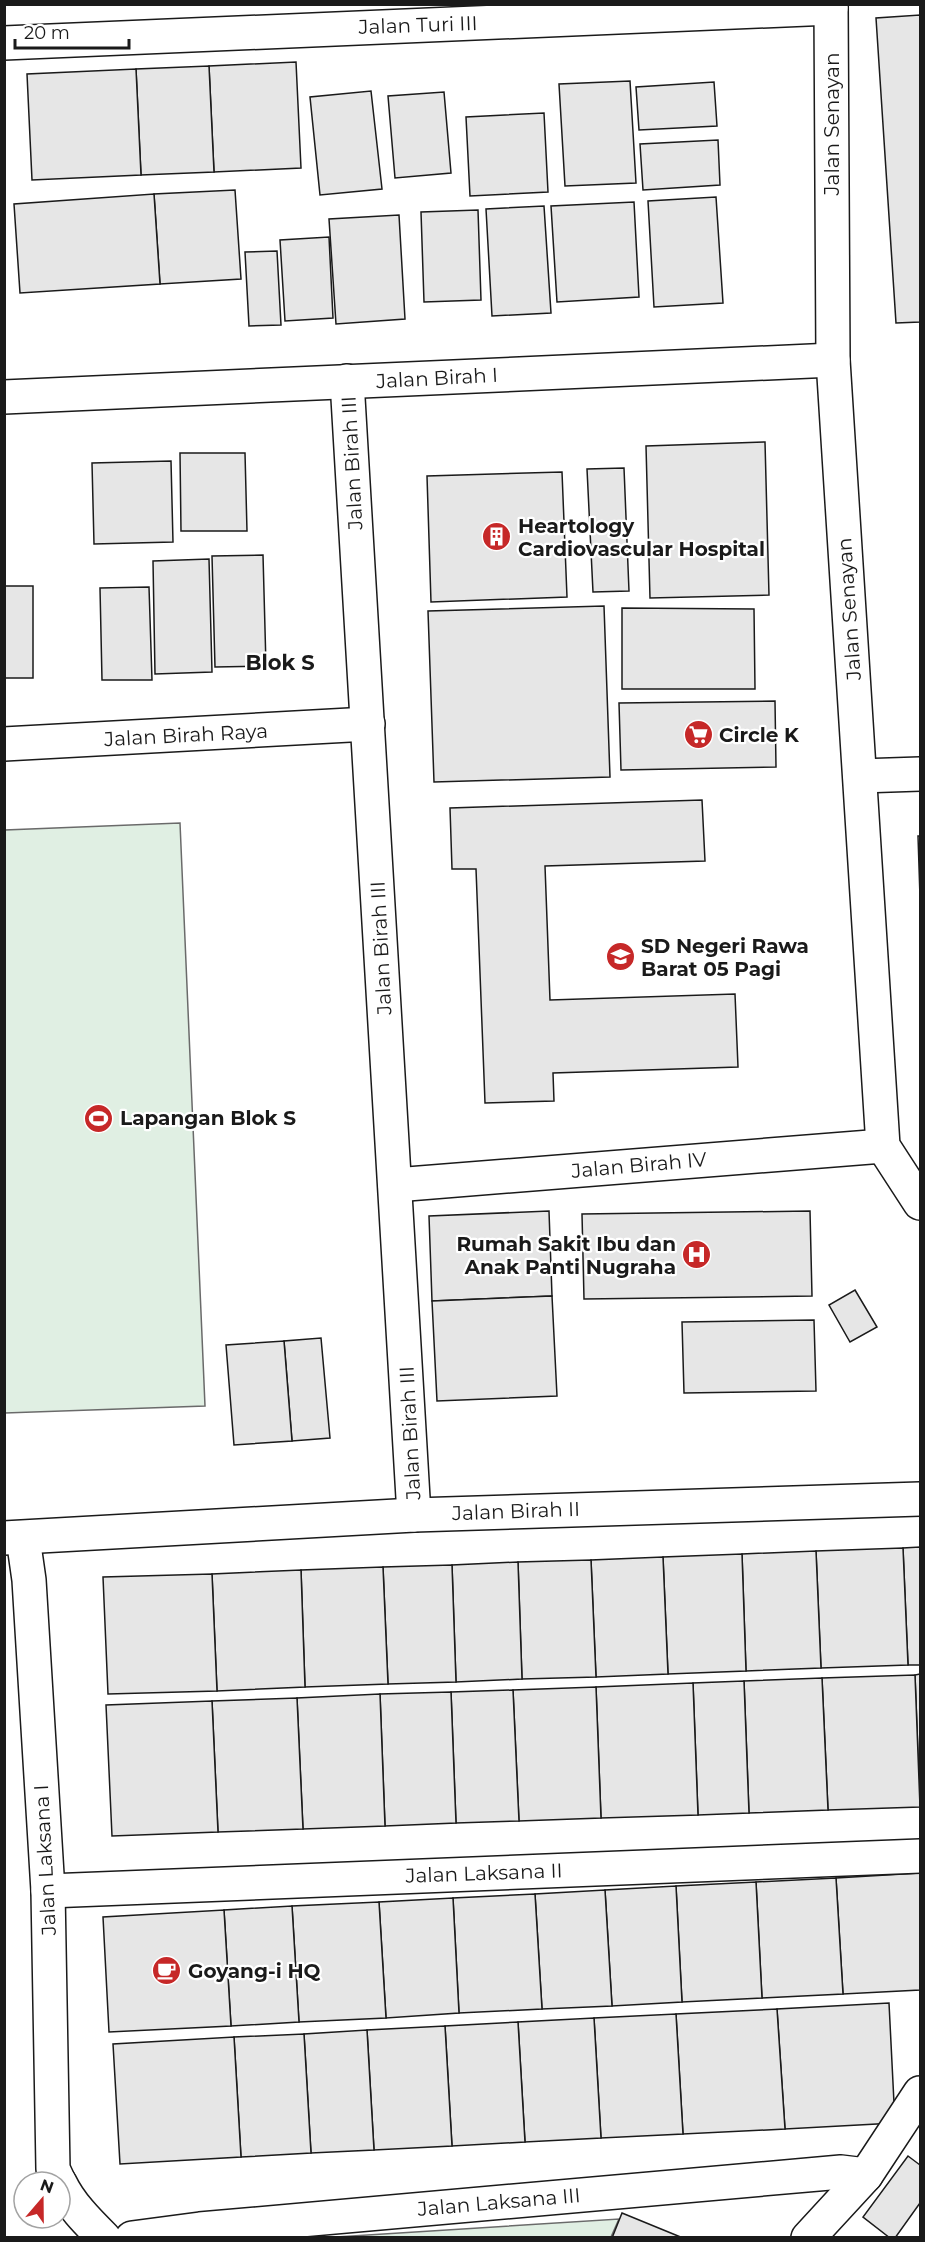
<svg xmlns="http://www.w3.org/2000/svg" width="925" height="2242" font-family="Montserrat,sans-serif">
	<rect width="100%" height="100%" fill="#fff"/>
	<g fill="#e0efe3" stroke="#6a6a6a" stroke-width="1.5">
		<polygon points="180,823 205,1406 5,1413 5,830"/>
		<polygon points="619,2219 611,2237 336,2237"/>
	</g>
	<g fill="#e6e6e6" stroke="#1a1a1a" stroke-width="1.5">
		<polygon points="920,15 920,322 896,323 876,18"/>
		<polygon points="296,62 301,168 214,172 209,66"/>
		<polygon points="209,66 214,172 141,175 136,69"/>
		<polygon points="136,69 141,175 32,180 27,74"/>
		<polygon points="630,81 636,183 565,186 559,84"/>
		<polygon points="714,82 717,126 639,130 636,87"/>
		<polygon points="371,91 382,189 320,195 310,97"/>
		<polygon points="444,92 451,173 395,178 388,96"/>
		<polygon points="544,113 548,192 470,196 466,117"/>
		<polygon points="718,140 720,185 643,190 640,144"/>
		<polygon points="235,190 241,279 160,284 154,194"/>
		<polygon points="154,194 160,284 20,293 14,204"/>
		<polygon points="716,197 723,303 654,307 648,201"/>
		<polygon points="634,202 639,297 557,302 551,206"/>
		<polygon points="544,206 551,313 492,316 486,209"/>
		<polygon points="478,210 481,300 424,302 421,212"/>
		<polygon points="399,215 405,319 336,324 329,219"/>
		<polygon points="329,237 333,318 285,321 280,240"/>
		<polygon points="277,251 281,325 249,326 245,252"/>
		<polygon points="765,442 769,595 650,598 646,446"/>
		<polygon points="180,453 245,453 247,531 181,531"/>
		<polygon points="171,461 173,542 94,544 92,463"/>
		<polygon points="624,468 629,591 593,592 587,469"/>
		<polygon points="562,472 567,597 431,602 427,476"/>
		<polygon points="263,555 266,666 215,667 212,556"/>
		<polygon points="209,559 212,672 155,674 153,561"/>
		<rect x="4" y="586" width="29" height="92"/>
		<polygon points="149,587 152,680 102,680 100,588"/>
		<polygon points="604,606 610,777 434,782 428,611"/>
		<polygon points="622,608 754,609 755,689 622,689"/>
		<polygon points="775,701 776,767 621,770 619,703"/>
		<polygon points="702,800 705,861 545,866 550,1000 735,994 738,1067 553,1073 554,1101 485,1103 476,869 452,869 450,808"/>
		<polygon points="918,836 920,836 920,897"/>
		<polygon points="549,1211 552,1296 432,1301 429,1216"/>
		<polygon points="810,1211 812,1296 584,1299 582,1214"/>
		<polygon points="855,1290 877,1327 850,1342 829,1305"/>
		<polygon points="552,1296 557,1396 437,1401 432,1301"/>
		<polygon points="814,1320 816,1391 684,1393 682,1322"/>
		<polygon points="321,1338 330,1438 292,1441 284,1341"/>
		<polygon points="284,1341 292,1441 234,1445 226,1345"/>
		<polygon points="920,1547 920,1665 908,1665 903,1548"/>
		<polygon points="903,1548 908,1665 821,1668 816,1551"/>
		<polygon points="816,1551 821,1668 746,1671 742,1554"/>
		<polygon points="742,1554 746,1671 668,1674 663,1557"/>
		<polygon points="663,1557 668,1674 596,1677 591,1560"/>
		<polygon points="591,1560 596,1677 522,1679 518,1562"/>
		<polygon points="518,1562 522,1679 456,1682 452,1565"/>
		<polygon points="452,1565 456,1682 388,1684 383,1567"/>
		<polygon points="383,1567 388,1684 305,1687 301,1570"/>
		<polygon points="301,1570 305,1687 217,1691 212,1574"/>
		<polygon points="212,1574 217,1691 108,1694 103,1577"/>
		<polygon points="920,1674 920,1805 915,1675"/>
		<polygon points="915,1675 920,1807 828,1810 822,1678"/>
		<polygon points="822,1678 828,1810 749,1813 744,1681"/>
		<polygon points="744,1681 749,1813 698,1815 693,1683"/>
		<polygon points="693,1683 698,1815 601,1818 596,1687"/>
		<polygon points="596,1687 601,1818 519,1821 513,1690"/>
		<polygon points="513,1690 519,1821 456,1823 451,1692"/>
		<polygon points="451,1692 456,1823 385,1826 380,1694"/>
		<polygon points="380,1694 385,1826 303,1829 297,1698"/>
		<polygon points="297,1698 303,1829 218,1832 212,1701"/>
		<polygon points="212,1701 218,1832 112,1836 106,1705"/>
		<polygon points="920,1873 920,1990 843,1994 836,1878"/>
		<polygon points="836,1878 843,1994 762,1998 756,1882"/>
		<polygon points="756,1882 762,1998 682,2002 676,1886"/>
		<polygon points="676,1886 682,2002 612,2006 605,1890"/>
		<polygon points="605,1890 612,2006 542,2009 535,1894"/>
		<polygon points="535,1894 542,2009 459,2013 453,1898"/>
		<polygon points="453,1898 459,2013 386,2018 379,1902"/>
		<polygon points="379,1902 386,2018 299,2022 292,1906"/>
		<polygon points="292,1906 299,2022 231,2026 224,1910"/>
		<polygon points="224,1910 231,2026 109,2032 103,1917"/>
		<polygon points="889,2003 895,2123 785,2129 777,2009"/>
		<polygon points="777,2009 785,2129 683,2134 676,2014"/>
		<polygon points="676,2014 683,2134 601,2138 594,2018"/>
		<polygon points="594,2018 601,2138 525,2142 518,2022"/>
		<polygon points="518,2022 525,2142 452,2146 445,2026"/>
		<polygon points="445,2026 452,2146 374,2150 367,2030"/>
		<polygon points="367,2030 374,2150 311,2153 304,2034"/>
		<polygon points="304,2034 311,2153 241,2157 234,2037"/>
		<polygon points="234,2037 241,2157 120,2164 113,2044"/>
		<polygon points="908,2156 920,2165 920,2203 895,2238 890,2238 863,2217"/>
		<polygon points="622,2213 683,2238 612,2238"/>
	</g>
	<g fill="none" stroke-linecap="round" stroke-linejoin="round">
		<defs>
			<g id="minor">
				<polyline points="831,4 833,360 883,1146 920,1203"/>
				<polyline points="4,43 831,8"/>
				<polyline points="347,381 414,1515"/>
				<polyline points="4,397 833,360"/>
				<polyline points="4,744 368,724"/>
				<polyline points="860,776 920,774"/>
				<polyline points="395,1185 883,1146"/>
				<polyline points="4,1538 414,1515 920,1499"/>
				<polyline points="23,1538 29,1580 48,1891 53,2169 59,2182"/>
				<polyline points="48,1891 920,1856"/>
				<path d="M60,2183C70,2204 87,2221 104,2238"/>
				<polyline points="132,2238 200,2229 841,2172 866,2175"/>
				<polyline points="808,2238 866,2175 920,2093"/>
			</g>
		</defs>
		<use href="#minor" stroke="#1a1a1a" stroke-width="36"/>
		<use href="#minor" stroke="#fff" stroke-width="33"/>
	</g>
	<defs>
		<symbol id="building-disc" viewBox="-11 -11 22 22"><circle r="9.5" fill="#c62828" stroke="#fff"/><path d="M-4-6H4V6H1V3H-1V6H-4ZM-2.5-4.3h1.7v1.8h-1.7ZM.8-4.3h1.7v1.8H.8ZM-2.5-1h1.7V.8h-1.7ZM.8-1h1.7V.8H.8Z" fill="#fff"/></symbol>
		<symbol id="supermarket-disc" viewBox="-11 -11 22 22"><circle r="9.5" fill="#c62828" stroke="#fff"/><path d="M-6-5.5h2.5l.6 2H6L4.5 2H-2.5L-4.4-4H-6ZM-1.5 3.2a1.3 1.3 0 1 0 .1 0ZM3 3.2a1.3 1.3 0 1 0 .1 0Z" fill="#fff"/></symbol>
		<symbol id="school-disc" viewBox="-11 -11 22 22"><circle r="9.5" fill="#c62828" stroke="#fff"/><path d="M0-5L7-2L0 1L-7-2ZM-4 1L0 2.5L4 1V4Q0 6-4 4Z" fill="#fff"/></symbol>
		<symbol id="stadium-disc" viewBox="-11 -11 22 22"><circle r="9.5" fill="#c62828" stroke="#fff"/><path d="M0-5a6.5 5 0 1 0 0 10a6.5 5 0 1 0 0-10ZM-3.5-1.8h7v3.6h-7Z" fill="#fff"/></symbol>
		<symbol id="hospital-disc" viewBox="-11 -11 22 22"><circle r="9.5" fill="#c62828" stroke="#fff"/><path d="M-5-5h3v3.5h4V-5h3V5h-3V1.5h-4V5h-3Z" fill="#fff"/></symbol>
		<symbol id="cafe-disc" viewBox="-11 -11 22 22"><circle r="9.5" fill="#c62828" stroke="#fff"/><path d="M-5.5-4.5H6V0H3Q3 3.5 0 3.5H-2.5Q-5.5 3.5-5.5 0ZM3-3.2v2h1.7v-2ZM-6 4.5H4V6H-6Z" fill="#fff"/></symbol>
	</defs>
	<g fill-rule="evenodd">
		<use href="#building-disc" x="480" y="520" width="33" height="33"/>
		<use href="#supermarket-disc" x="682" y="718" width="33" height="33"/>
		<use href="#school-disc" x="604" y="940" width="33" height="33"/>
		<use href="#stadium-disc" x="82" y="1102" width="33" height="33"/>
		<use href="#hospital-disc" x="680" y="1238" width="33" height="33"/>
		<use href="#cafe-disc" x="150" y="1954" width="33" height="33"/>
	</g>
	<g text-anchor="middle" stroke-width="4.5" stroke-linejoin="round" paint-order="stroke">
		<g font-size="20" fill="#1a1a1a" stroke="#fff">
			<text transform="translate(418 25) rotate(-2)" y="7">Jalan Turi III</text>
			<text transform="translate(832 124) rotate(-90)" y="7">Jalan Senayan</text>
			<text transform="translate(437 378) rotate(-3)" y="7">Jalan Birah I</text>
			<text transform="translate(352 463) rotate(-93)" y="7">Jalan Birah III</text>
			<text transform="translate(849 609) rotate(-94)" y="7">Jalan Senayan</text>
			<text transform="translate(186 735) rotate(-3)" y="7">Jalan Birah Raya</text>
			<text transform="translate(381 948) rotate(-93)" y="7">Jalan Birah III</text>
			<text transform="translate(639 1165) rotate(-5)" y="7">Jalan Birah IV</text>
			<text transform="translate(410 1433) rotate(-93)" y="7">Jalan Birah III</text>
			<text transform="translate(516 1511) rotate(-2)" y="7">Jalan Birah II</text>
			<text transform="translate(45 1860) rotate(-93)" y="7">Jalan Laksana I</text>
			<text transform="translate(484 1873) rotate(-2)" y="7">Jalan Laksana II</text>
			<text transform="translate(499 2202) rotate(-5)" y="7">Jalan Laksana III</text>
		</g>
		<g font-size="20" font-weight="bold" fill="#1a1a1a" stroke="#fff" text-anchor="start">
			<text x="518" y="533">Heartology<tspan x="518" dy="23">Cardiovascular Hospital</tspan></text>
			<text x="719" y="742">Circle K</text>
			<text x="641" y="953">SD Negeri Rawa<tspan x="641" dy="23">Barat 05 Pagi</tspan></text>
			<text x="120" y="1125">Lapangan Blok S</text>
			<text x="676" y="1251" text-anchor="end">Rumah Sakit Ibu dan<tspan x="676" dy="23">Anak Panti Nugraha</tspan></text>
			<text x="188" y="1978">Goyang-i HQ</text>
		</g>
		<g font-size="21" font-weight="bold" fill="#1a1a1a" stroke="#fff">
			<text x="280" y="670">Blok S</text>
		</g>
	</g>
	<rect width="925" height="2242" fill="none" stroke="#1a1a1a" stroke-width="12"/>
	<g transform="translate(42 2200) rotate(20)"><circle r="28" fill="#ffffff" stroke="#a3a3a3" stroke-width="1.5"/>
	<path d="M0-4.5L10 22L0 15L-10 22Z" fill="#c62828"/>
	<text y="-9" font-size="16" font-weight="bold" text-anchor="middle" fill="#1a1a1a">N</text>
	</g>
	<path d="M15 39v9h114v-9" fill="none" stroke="#1a1a1a" stroke-width="3"/>
	<text x="24" y="39" font-size="18" fill="#1a1a1a" stroke="#ffffff" stroke-width="4.5" paint-order="stroke">20 m</text>
</svg>
